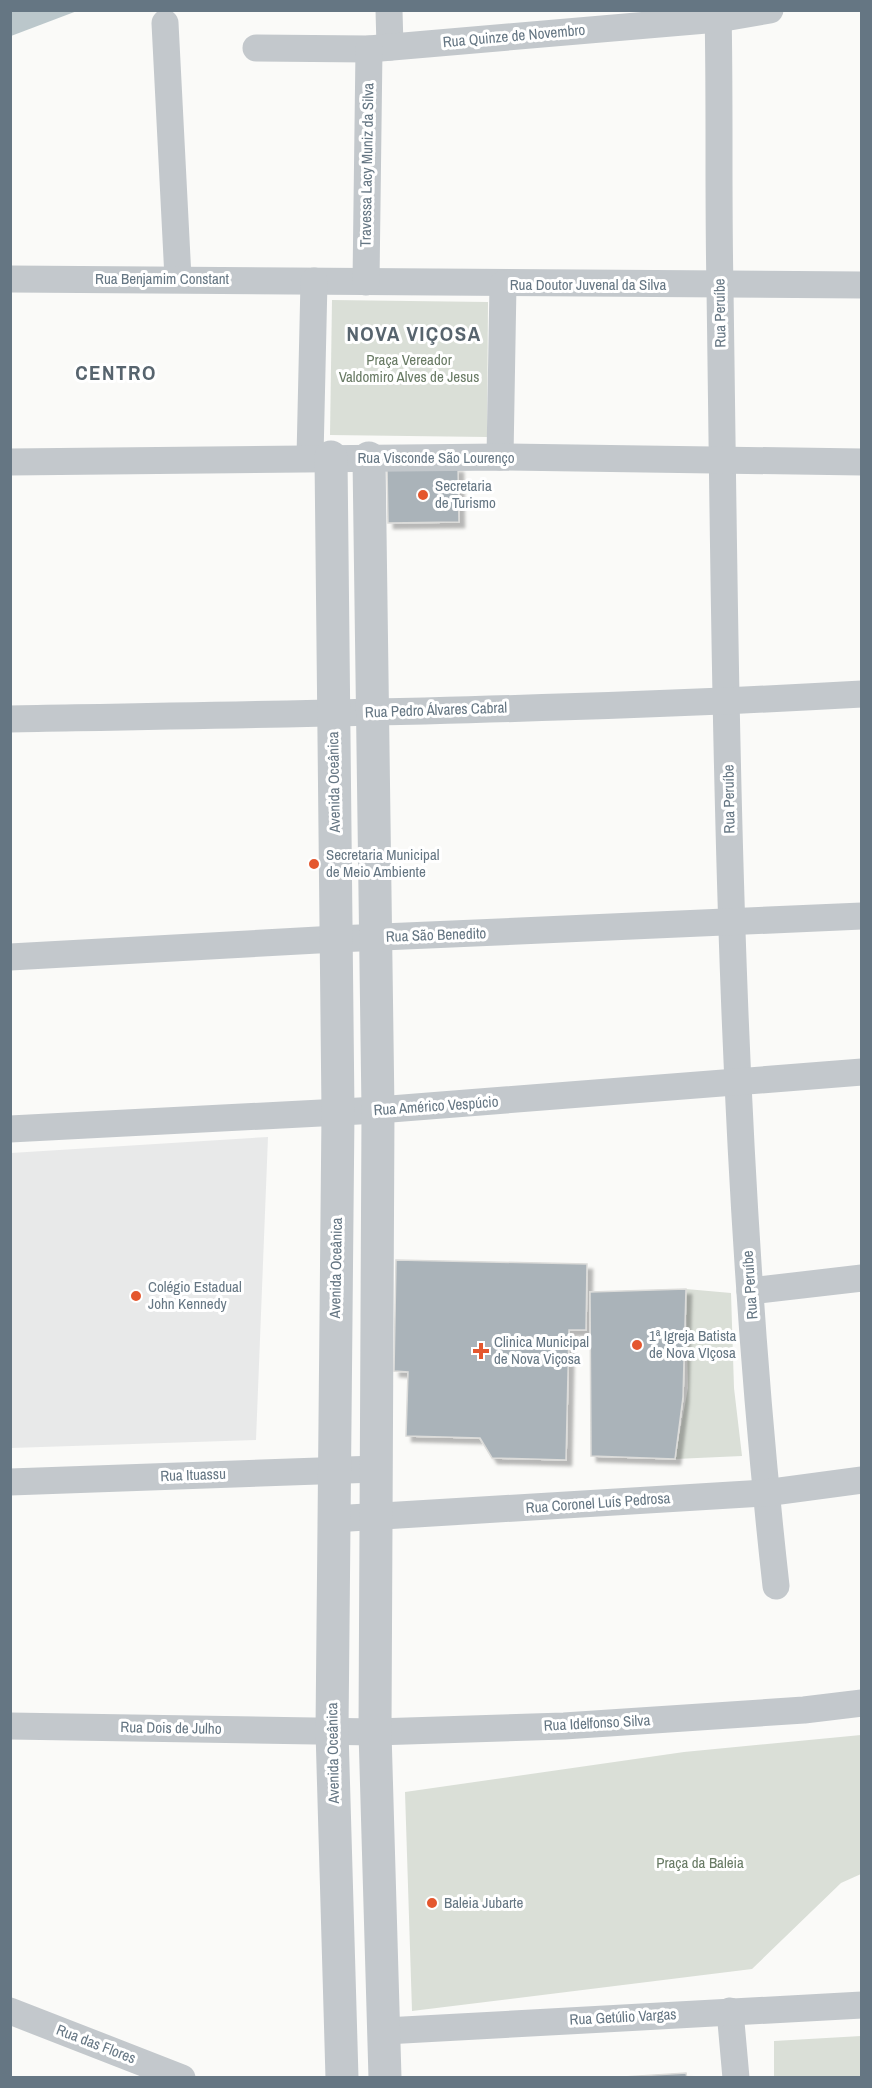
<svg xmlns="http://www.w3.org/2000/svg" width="872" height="2088" font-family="'Archivo Narrow',sans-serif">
	<defs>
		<filter id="shadow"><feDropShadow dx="5.5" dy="5.5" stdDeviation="1.5" flood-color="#0004"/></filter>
	</defs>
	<rect width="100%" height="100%" fill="#fafaf8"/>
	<polygon fill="#e8e9e9" points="268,1137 256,1440 11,1448 11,1153"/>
	<g fill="#dadfd7">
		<polygon points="332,300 488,302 487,437 330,435"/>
		<polygon points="686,1289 731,1293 734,1388 742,1456 675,1459 688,1388"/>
		<polygon points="861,1735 861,1874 841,1883 752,1969 412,2011 405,1792 684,1752"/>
		<polygon points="861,2036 861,2077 774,2077 774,2041"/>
	</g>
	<polygon fill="#bbc7cb" points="11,10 77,10 77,11 11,36"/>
	<g fill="#aab3b9" stroke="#dcdcda" stroke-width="1.5" filter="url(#shadow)">
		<polygon points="458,467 459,522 388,523 387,468"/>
		<polygon points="396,1260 587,1264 586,1330 569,1330 566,1460 492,1458 480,1438 406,1436 408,1372 394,1371"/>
		<polygon points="686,1289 683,1397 675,1459 591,1456 590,1292"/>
		<polygon points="686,2073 687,2078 607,2078"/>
	</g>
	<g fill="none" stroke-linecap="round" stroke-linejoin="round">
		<g stroke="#c3c8cc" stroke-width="27">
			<polyline points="389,10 390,47"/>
			<path d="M718,10C720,103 718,195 720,288C726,721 728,1156 776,1586"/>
			<polyline points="165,23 178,278"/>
			<polyline points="256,48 369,49 718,19 770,10"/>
			<polyline points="10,279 862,285"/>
			<polyline points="366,282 369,49"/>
			<polyline points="310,457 314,281"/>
			<polyline points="500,457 503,284"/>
			<polyline points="10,462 500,457 862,462"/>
			<path d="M10,719C294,714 578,710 862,694"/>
			<polyline points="10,957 336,939 862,916"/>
			<polyline points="10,1129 378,1110 862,1072"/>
			<polyline points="750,1291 862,1278"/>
			<polyline points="10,1482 376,1469"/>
			<polyline points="333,1519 765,1493 862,1480"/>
			<polyline points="10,1726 375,1732 564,1726 804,1710 862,1703"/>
			<polyline points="10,2011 182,2078"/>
			<polyline points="730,2011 736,2078"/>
			<polyline points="385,2031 862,2005"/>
		</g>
		<g stroke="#c3c8cc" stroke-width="33">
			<polyline points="331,457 338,1112 332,1731 342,2078"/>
			<polyline points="369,458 378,1110 375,1732 385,2078"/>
		</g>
	</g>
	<g fill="#e4572e" stroke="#fff" stroke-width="2">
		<circle cx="423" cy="495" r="6"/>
		<circle cx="314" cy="864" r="6"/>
		<circle cx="136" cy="1296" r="6"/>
		<circle cx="637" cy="1345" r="6"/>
		<path d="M478 1342h6v6h6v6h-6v6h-6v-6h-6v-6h6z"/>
		<circle cx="432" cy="1903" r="6"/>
	</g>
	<g text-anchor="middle" stroke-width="6" stroke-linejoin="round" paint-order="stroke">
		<g font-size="15" fill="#657683" stroke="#fff">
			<text transform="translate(514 36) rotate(-5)" y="5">Rua Quinze de Novembro</text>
			<text transform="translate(367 165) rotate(-89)" y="5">Travessa Lacy Muniz da Silva</text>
			<text x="162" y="284">Rua Benjamim Constant</text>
			<text x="588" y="290">Rua Doutor Juvenal da Silva</text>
			<text transform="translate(720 313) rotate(-91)" y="5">Rua Peruíbe</text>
			<text x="436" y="463">Rua Visconde São Lourenço</text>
			<text transform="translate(436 710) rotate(-2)" y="5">Rua Pedro Álvares Cabral</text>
			<text transform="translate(334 782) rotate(-91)" y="5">Avenida Oceânica</text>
			<text transform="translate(729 799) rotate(-91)" y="5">Rua Peruíbe</text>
			<text transform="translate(436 935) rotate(-2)" y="5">Rua São Benedito</text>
			<text transform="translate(436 1106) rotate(-4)" y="5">Rua Américo Vespúcio</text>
			<text transform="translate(336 1268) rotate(-89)" y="5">Avenida Oceânica</text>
			<text transform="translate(750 1285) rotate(-94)" y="5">Rua Peruíbe</text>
			<text transform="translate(193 1475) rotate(-2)" y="5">Rua Ituassu</text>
			<text transform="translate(598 1503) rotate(-4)" y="5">Rua Coronel Luís Pedrosa</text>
			<text transform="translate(597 1723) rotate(-3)" y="5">Rua Idelfonso Silva</text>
			<text transform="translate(171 1728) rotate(1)" y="5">Rua Dois de Julho</text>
			<text transform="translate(333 1753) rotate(-91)" y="5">Avenida Oceânica</text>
			<text transform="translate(623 2017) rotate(-3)" y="5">Rua Getúlio Vargas</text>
			<text transform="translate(96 2044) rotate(21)" y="5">Rua das Flores</text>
		</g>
		<g font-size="15" fill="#687a64" stroke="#fff">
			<text x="409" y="365">Praça Vereador<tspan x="409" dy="17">Valdomiro Alves de Jesus</tspan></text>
			<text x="700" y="1868">Praça da Baleia</text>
		</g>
		<g font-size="15" fill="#657683" stroke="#fff" text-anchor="start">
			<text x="435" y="491">Secretaria<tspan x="435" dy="17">de Turismo</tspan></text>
			<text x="326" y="860">Secretaria Municipal<tspan x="326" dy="17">de Meio Ambiente</tspan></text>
			<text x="148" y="1292">Colégio Estadual<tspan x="148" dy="17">John Kennedy</tspan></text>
			<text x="649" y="1341">1ª Igreja Batista<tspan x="649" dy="17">de Nova VIçosa</tspan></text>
			<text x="494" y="1347">Clinica Municipal<tspan x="494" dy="17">de Nova Viçosa</tspan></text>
			<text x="444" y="1908">Baleia Jubarte</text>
		</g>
		<g font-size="21" font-weight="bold" letter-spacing="1.5" fill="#57646e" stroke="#fff">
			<text x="414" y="341">NOVA VIÇOSA</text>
			<text x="116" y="380">CENTRO</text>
		</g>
	</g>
	<rect width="872" height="2088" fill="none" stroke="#657683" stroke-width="24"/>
</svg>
